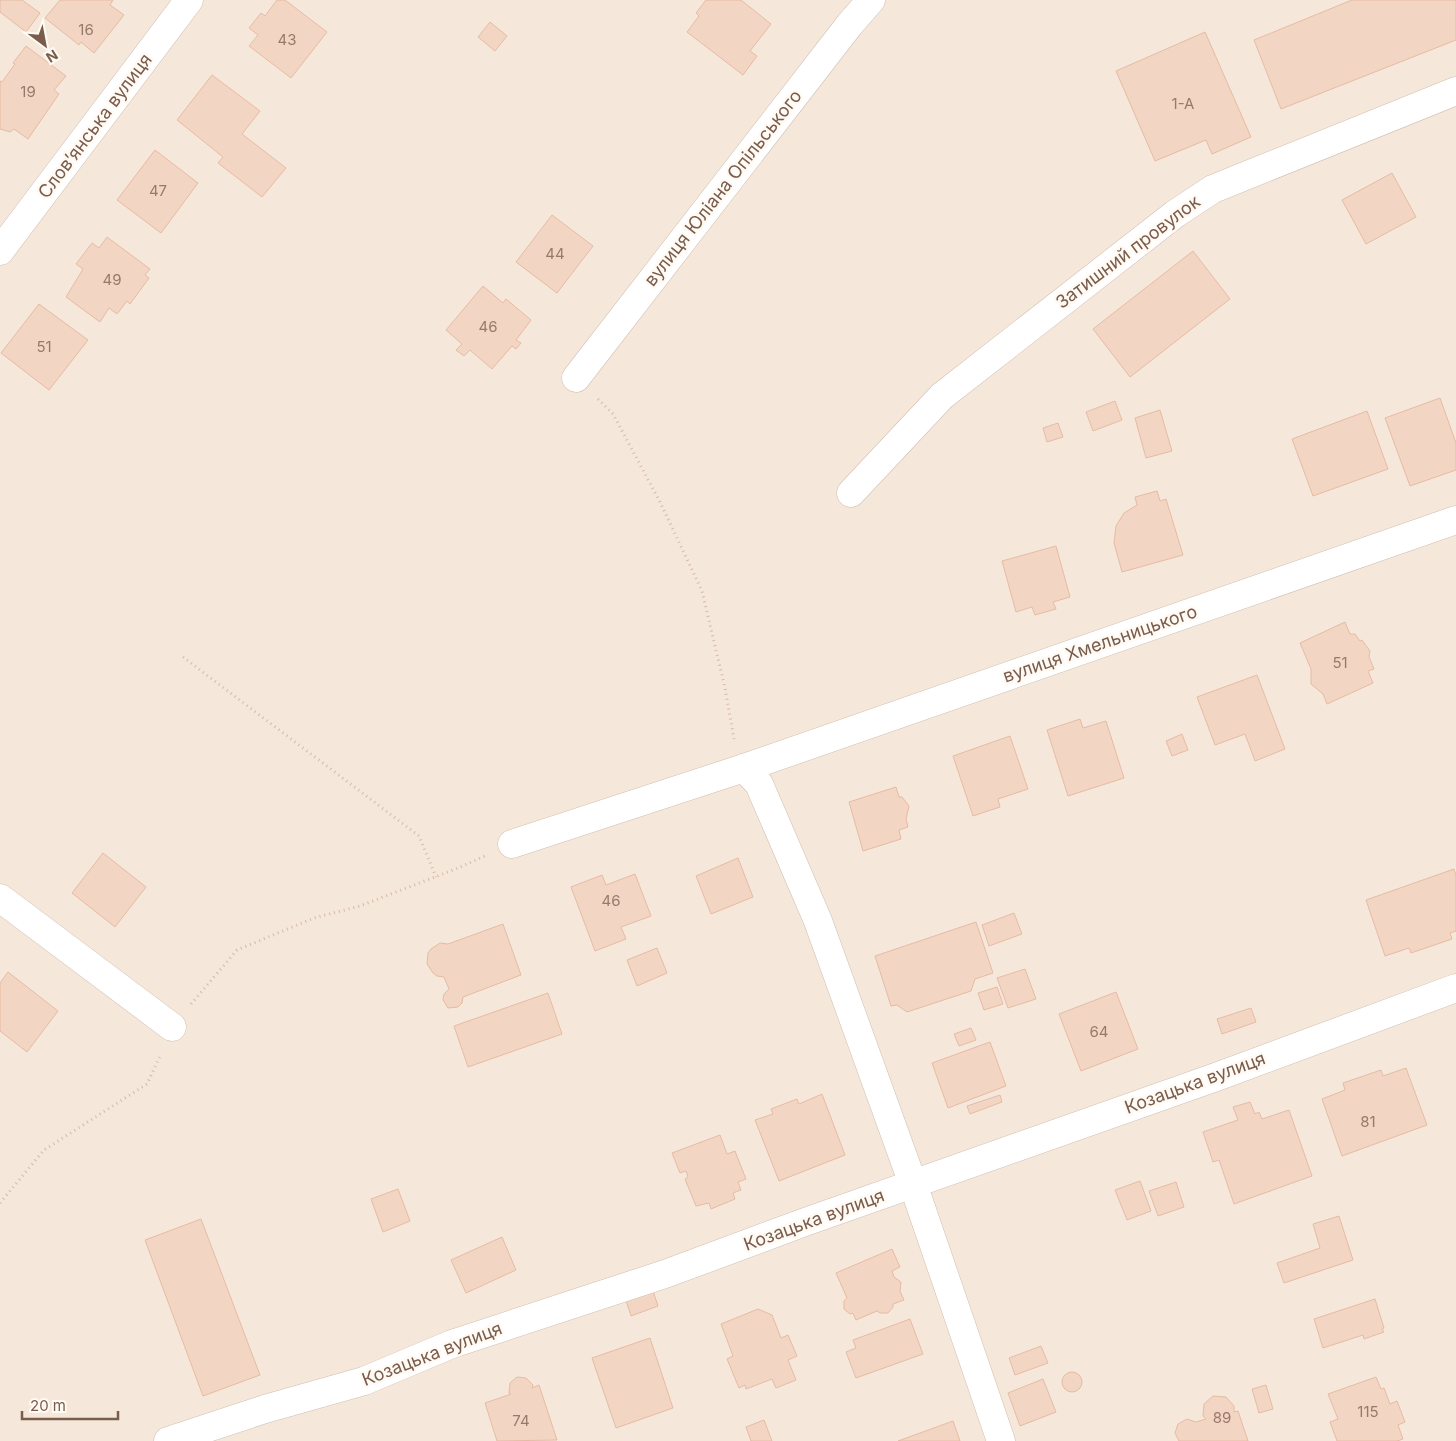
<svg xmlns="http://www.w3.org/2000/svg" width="1456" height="1441" font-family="Inter,sans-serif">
	<rect width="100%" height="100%" fill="#fdf6ec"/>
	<rect fill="#f5e8da" x="0" y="0" width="1456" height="1441"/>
	<g fill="#f3d5c3" stroke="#e6bba3">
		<polygon points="0,0 22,0 40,13 26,32 0,12"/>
		<polygon points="60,0 113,0 110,5 124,15 94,53 81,42 79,45 45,18"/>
		<polygon points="277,0 285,0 327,32 291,78 249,46 258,35 249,28 261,13 265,16"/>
		<polygon points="706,0 741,0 771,24 750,51 757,56 743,75 687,32 699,16 696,13"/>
		<polygon points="1352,0 1456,0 1456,40 1281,109 1254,40"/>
		<polygon points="490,22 507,36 495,51 478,37"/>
		<polygon points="1205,32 1251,137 1212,154 1206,140 1155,161 1116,71"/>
		<polygon points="26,46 66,76 54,90 59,94 28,139 14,129 10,132 0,129 0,81 2,82 15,64 13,63"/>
		<polygon points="212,75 260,111 242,134 286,168 262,197 218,163 223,157 177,120"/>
		<polygon points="155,150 198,183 161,233 117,200"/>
		<polygon points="1392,173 1416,217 1366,244 1342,200"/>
		<polygon points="552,215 593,246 557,293 516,262"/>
		<polygon points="107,237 150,269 145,275 149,278 130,304 127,301 117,314 109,308 100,322 66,297 83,269 76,264 92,243 99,248"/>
		<polygon points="1193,251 1230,299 1130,377 1093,329"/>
		<polygon points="483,286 503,303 506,299 531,320 516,340 521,343 516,349 512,346 492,369 470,350 464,356 456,350 462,344 446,330"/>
		<polygon points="39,304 88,340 49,390 1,353"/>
		<polygon points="1440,398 1456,443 1456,470 1410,486 1385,418"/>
		<polygon points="1115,401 1122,420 1093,431 1086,412"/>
		<polygon points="1160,410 1172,451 1146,458 1135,418"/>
		<polygon points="1367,411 1388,469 1313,496 1292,439"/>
		<polygon points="1058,423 1063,437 1047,442 1043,428"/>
		<polygon points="1157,491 1160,501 1166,499 1183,555 1122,572 1114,543 1116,526 1124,513 1137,505 1135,497"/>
		<polygon points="1056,546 1070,597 1053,602 1056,609 1035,615 1032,607 1016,612 1002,561"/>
		<polygon points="1345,622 1350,634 1355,634 1360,641 1362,640 1370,651 1369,657 1374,669 1368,671 1373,683 1327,704 1323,694 1311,684 1311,669 1300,643"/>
		<polygon points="1257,675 1285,749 1255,761 1245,734 1215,745 1197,697"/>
		<polygon points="1080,719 1083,728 1106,721 1124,778 1068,796 1047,730"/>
		<polygon points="1182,734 1188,750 1172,756 1166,741"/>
		<polygon points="1010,736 1028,789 998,799 1000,807 973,816 953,756"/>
		<polygon points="896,787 899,797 902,797 909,806 906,819 908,827 899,830 901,839 863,851 849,802"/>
		<polygon points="103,853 146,887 115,927 72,893"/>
		<polygon points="738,858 753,897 711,914 696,876"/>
		<polygon points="1454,869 1456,876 1456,931 1450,933 1452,939 1411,953 1409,948 1385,956 1366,900"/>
		<polygon points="635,874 651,916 621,927 626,939 595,951 571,887 602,875 606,885"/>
		<polygon points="1014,913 1022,934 989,946 982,925"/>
		<polygon points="976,922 993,973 975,979 971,991 907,1012 897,1005 891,1006 875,956"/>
		<polygon points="503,924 521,975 463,997 462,1003 458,1007 448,1008 443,1000 444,994 449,989 444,977 437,976 433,973 427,964 428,953 431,949 440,943 448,944"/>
		<polygon points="657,948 667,973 637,986 627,960"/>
		<polygon points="1025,969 1036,999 1008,1008 997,978"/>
		<polygon points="8,972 58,1011 27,1052 0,1031 0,983"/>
		<polygon points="997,987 1003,1004 984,1010 978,993"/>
		<polygon points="1116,992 1138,1049 1081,1071 1059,1014"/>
		<polygon points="548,993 562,1034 468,1067 454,1026"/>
		<polygon points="1251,1008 1256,1022 1222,1034 1217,1019"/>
		<polygon points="971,1028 976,1040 959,1046 954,1034"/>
		<polygon points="990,1042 1006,1086 948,1108 932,1063"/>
		<polygon points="1406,1068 1427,1125 1342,1156 1322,1099 1345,1090 1343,1083 1381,1070 1383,1076"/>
		<polygon points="822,1094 845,1155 779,1181 755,1120 773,1114 771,1109 797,1099 799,1104"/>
		<polygon points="1000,1095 1002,1102 970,1114 967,1106"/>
		<polygon points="1250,1102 1255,1114 1259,1112 1262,1119 1289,1110 1312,1176 1234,1204 1219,1160 1213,1162 1203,1132 1238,1120 1233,1107"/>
		<polygon points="720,1135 727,1154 735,1151 746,1179 738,1182 741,1190 733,1193 735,1199 711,1209 709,1203 696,1206 685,1179 688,1177 686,1171 680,1173 672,1153"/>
		<polygon points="1140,1181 1151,1211 1127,1220 1115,1190"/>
		<polygon points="1176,1182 1184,1207 1158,1216 1149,1191"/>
		<polygon points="398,1189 410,1221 383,1232 371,1199"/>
		<polygon points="1339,1216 1353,1260 1284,1283 1277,1263 1320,1248 1313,1224"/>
		<polygon points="201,1219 260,1375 203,1396 145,1240"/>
		<polygon points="502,1237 516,1270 466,1293 451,1260"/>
		<polygon points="892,1249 900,1267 892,1271 894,1277 901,1282 900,1291 904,1300 893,1304 893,1307 888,1313 880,1313 877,1311 856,1320 853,1313 850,1314 844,1309 844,1301 847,1298 836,1273"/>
		<polygon points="652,1288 658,1306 631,1316 625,1297"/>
		<polygon points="1375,1299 1384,1328 1382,1329 1384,1332 1364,1339 1363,1335 1323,1348 1314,1319"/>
		<polygon points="758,1309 772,1315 781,1338 788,1335 797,1356 788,1360 796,1380 776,1388 772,1379 746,1389 745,1385 739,1388 727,1359 733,1356 721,1324"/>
		<polygon points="910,1319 923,1354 856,1378 846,1352 856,1348 853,1340"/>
		<polygon points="650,1338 673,1408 616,1428 592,1358"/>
		<polygon points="1041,1346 1048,1363 1015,1375 1009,1358"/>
		<circle cx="1072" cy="1382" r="10"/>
		<polygon points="517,1377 526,1378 533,1385 532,1388 539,1385 557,1440 497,1441 485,1403 511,1394 509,1393 510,1383"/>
		<polygon points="1376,1377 1381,1389 1384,1388 1390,1404 1397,1401 1405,1422 1398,1425 1403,1439 1397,1441 1337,1441 1330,1422 1338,1419 1328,1394"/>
		<polygon points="1043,1379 1056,1412 1020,1426 1008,1393"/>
		<polygon points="1266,1385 1273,1409 1259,1413 1252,1389"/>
		<polygon points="1213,1396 1226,1397 1234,1406 1234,1412 1238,1411 1248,1441 1179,1441 1175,1433 1178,1424 1187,1419 1196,1422 1206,1419 1203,1416 1204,1404"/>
		<polygon points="764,1420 772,1441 751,1441 746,1427"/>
		<polygon points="953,1421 960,1441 898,1441"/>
	</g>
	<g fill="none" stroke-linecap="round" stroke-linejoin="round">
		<defs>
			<g id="minor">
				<polyline points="0,251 189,0"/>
				<polyline points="576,378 850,24 871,0"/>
				<polyline points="851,493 942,396 1175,214 1213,189 1456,91"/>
				<polyline points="744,768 1456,520"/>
				<polyline points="512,844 744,768 759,784 818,921 913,1184 1001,1441"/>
				<polyline points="0,898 172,1027"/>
				<polyline points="168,1441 265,1409 364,1381 452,1344 665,1274 805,1222 1216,1077 1456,988"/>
			</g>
		</defs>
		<use href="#minor" stroke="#d1beb0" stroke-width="29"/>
		<g stroke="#d9b8a5" stroke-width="3" stroke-dasharray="1 4" stroke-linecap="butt">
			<polyline points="598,399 613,414 660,502 702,591 725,688 734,739"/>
			<polyline points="183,657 419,836 436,877"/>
			<polyline points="191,1004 237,950 314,918 360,906 458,868 485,856"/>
			<polyline points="0,1203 44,1150 147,1084 161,1054"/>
		</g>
		<use href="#minor" stroke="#fff" stroke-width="28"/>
	</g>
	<g text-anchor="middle" stroke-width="5" stroke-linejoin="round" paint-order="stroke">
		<g font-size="15" fill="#987a6a">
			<text x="86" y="35">16</text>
			<text x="287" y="45">43</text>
			<text x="28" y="97">19</text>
			<text x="1183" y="109">1-А</text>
			<text x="158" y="196">47</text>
			<text x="555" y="259">44</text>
			<text x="112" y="285">49</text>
			<text x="488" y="332">46</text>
			<text x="44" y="352">51</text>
			<text x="1340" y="668">51</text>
			<text x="611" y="906">46</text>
			<text x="1099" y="1037">64</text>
			<text x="1368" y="1127">81</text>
			<text x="1368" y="1417">115</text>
			<text x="1222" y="1423">89</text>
			<text x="521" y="1426">74</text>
		</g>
		<g font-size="18" fill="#7a5c4d" stroke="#fffaf3">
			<text transform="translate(95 126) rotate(-53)" y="6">Словʼянська вулиця</text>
			<text transform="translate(723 188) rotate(-52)" y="6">вулиця Юліана Опільського</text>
			<text transform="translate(1128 252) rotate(-37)" y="6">Затишний провулок</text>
			<text transform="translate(1100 644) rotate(-19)" y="6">вулиця Хмельницького</text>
			<text transform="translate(1195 1083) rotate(-20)" y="6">Козацька вулиця</text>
			<text transform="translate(814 1220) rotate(-20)" y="6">Козацька вулиця</text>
			<text transform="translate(432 1354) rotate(-21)" y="6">Козацька вулиця</text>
		</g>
	</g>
	<g transform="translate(45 45) rotate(148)" stroke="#fffaf3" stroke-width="4" paint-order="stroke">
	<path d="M0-4L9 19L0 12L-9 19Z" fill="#7a5c4d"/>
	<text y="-8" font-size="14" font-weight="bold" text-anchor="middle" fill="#7a5c4d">N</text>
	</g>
	<path d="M22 1411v8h96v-8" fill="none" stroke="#7a5c4d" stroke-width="2.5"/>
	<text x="30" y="1411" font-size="15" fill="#7a5c4d" stroke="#fffaf3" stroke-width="4" paint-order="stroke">20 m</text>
</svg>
